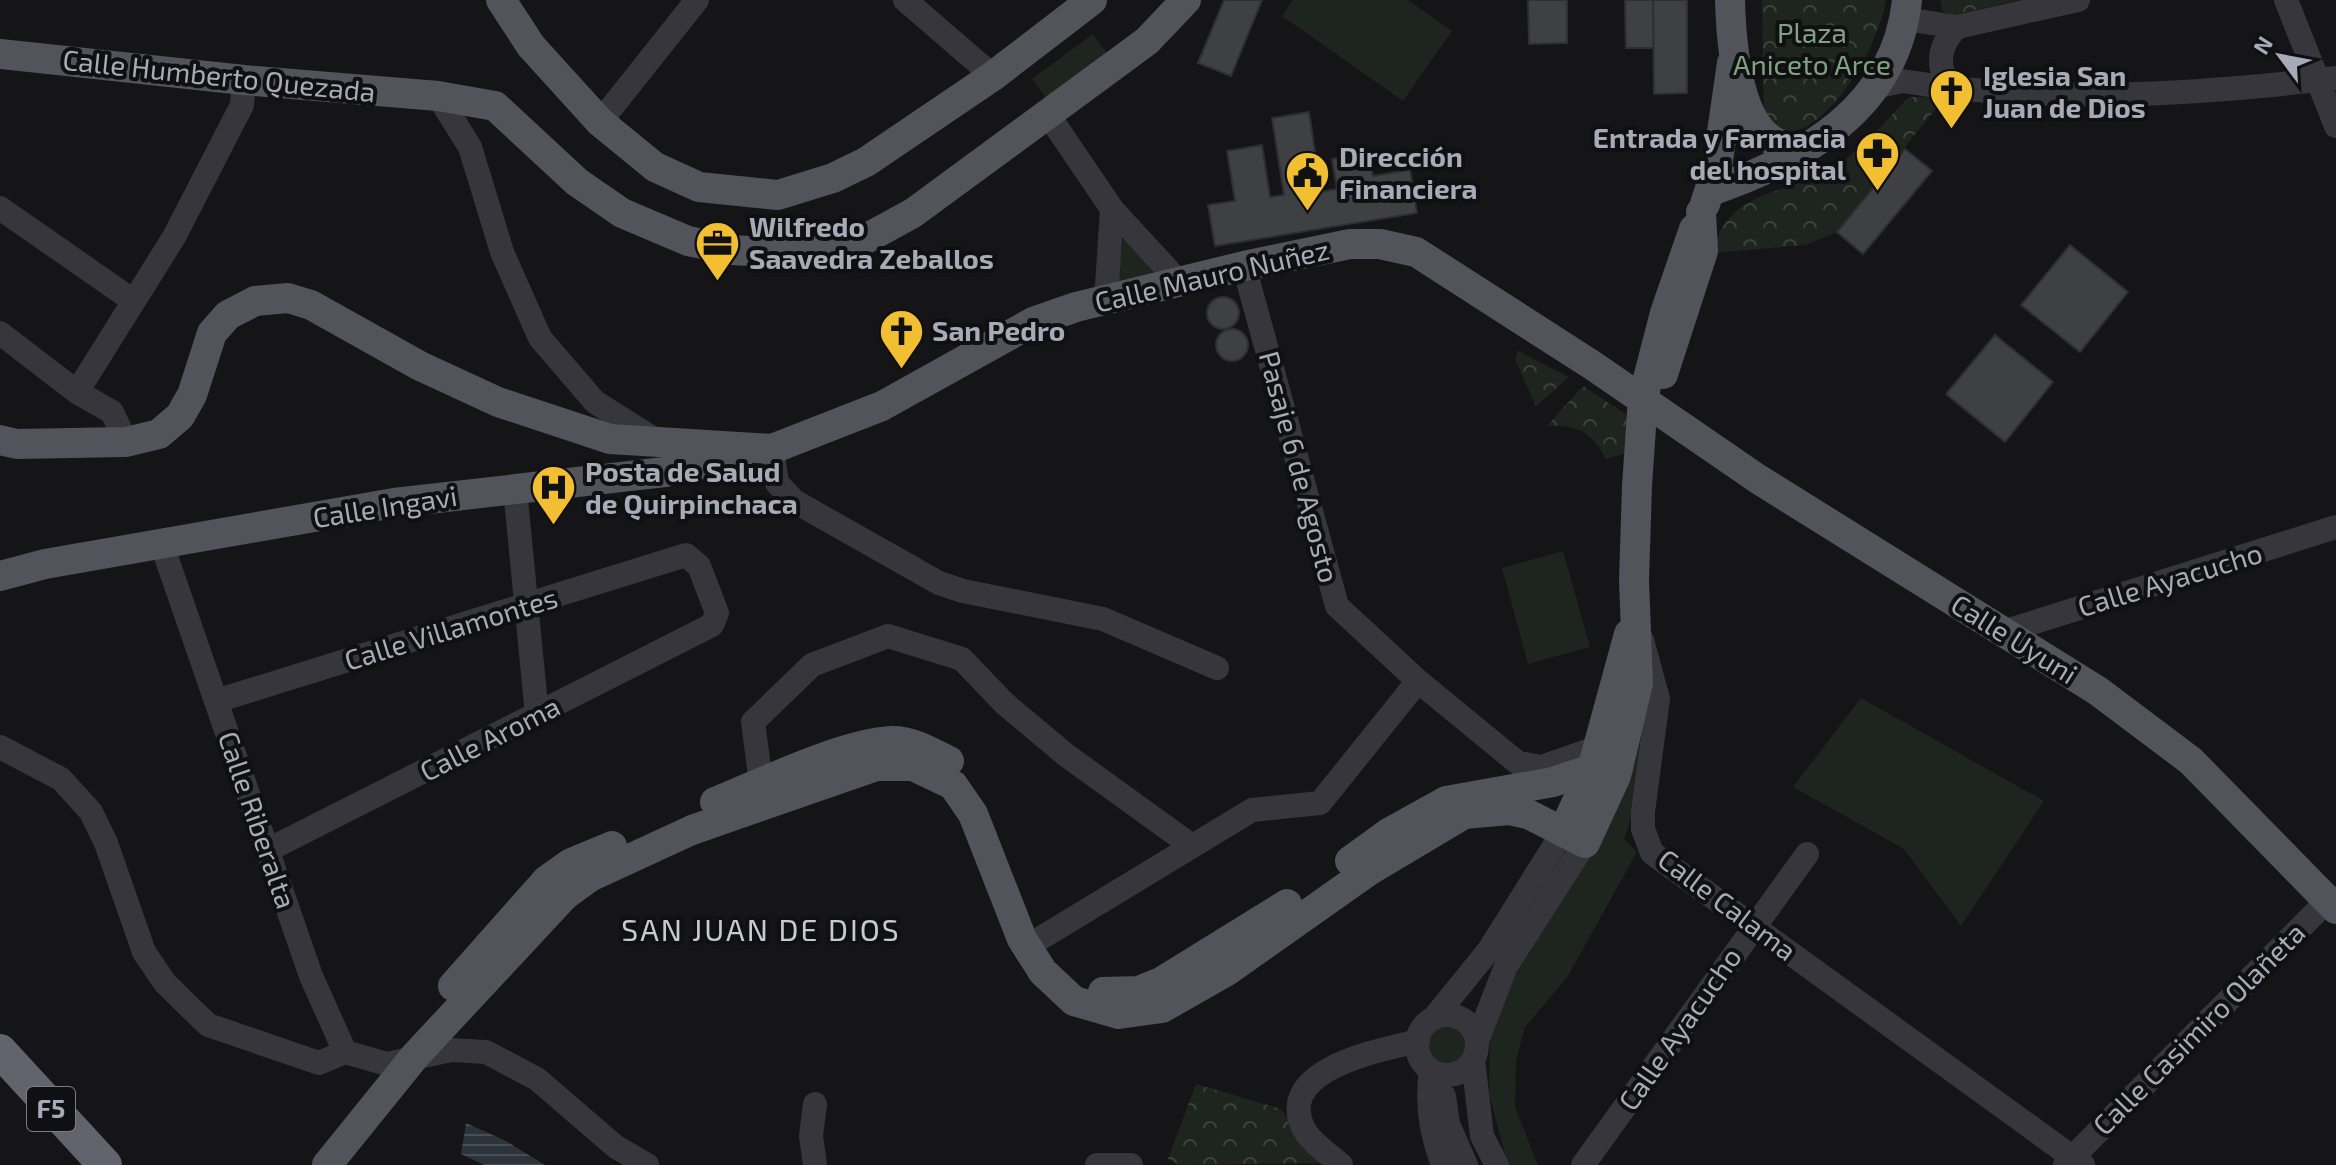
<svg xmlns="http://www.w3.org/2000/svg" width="2336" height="1165" font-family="'Exo 2',sans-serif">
	<defs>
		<pattern id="park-crowns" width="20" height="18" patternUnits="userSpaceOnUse" patternTransform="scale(2)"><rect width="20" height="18" fill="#1d251e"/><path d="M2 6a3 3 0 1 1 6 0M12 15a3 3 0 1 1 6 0" fill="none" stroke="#3b423c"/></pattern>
		<pattern id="water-rules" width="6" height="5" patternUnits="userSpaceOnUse" patternTransform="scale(2)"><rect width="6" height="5" fill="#2b333b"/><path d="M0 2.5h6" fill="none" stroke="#474e55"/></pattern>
	</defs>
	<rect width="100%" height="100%" fill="#151517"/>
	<g fill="#1d251e">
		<polygon points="1293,0 1408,0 1452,31 1403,101 1282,16"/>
		<polygon points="1093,34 1110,57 1049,102 1032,79"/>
		<polygon points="1123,239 1157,275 1118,284"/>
		<polygon points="1563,551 1590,647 1528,664 1502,568"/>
		<polygon points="1861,698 2044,801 1961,926 1904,849 1793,787"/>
		<polygon points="1643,709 1635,807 1624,839 1637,852 1568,976 1525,1027 1516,1061 1515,1107 1538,1165 1508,1165 1489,1094 1490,1027"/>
		<circle cx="1446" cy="1045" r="21"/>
	</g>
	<g fill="url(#park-crowns)">
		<path d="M1762,0H1886C1878,45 1833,129 1784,134L1764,115Z"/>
		<polygon points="1940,0 2020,0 1953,15 1943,12"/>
		<path d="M1909,97H1945L1837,232L1805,245L1711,253C1732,185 1785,198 1837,165C1864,148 1887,119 1909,97Z"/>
		<polygon points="1518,351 1569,377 1536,406 1515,360"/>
		<path d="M1583,386L1630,417L1629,452L1606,459C1593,432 1576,424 1547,426Z"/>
		<polygon points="1196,1084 1281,1109 1319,1163 1179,1165 1168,1159"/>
	</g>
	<polygon fill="url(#water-rules)" points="466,1123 506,1141 545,1165 484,1165 461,1154"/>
	<g fill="#3f4044" stroke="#2f2f33" stroke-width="2">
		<polygon points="1224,0 1262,0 1231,76 1198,63"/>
		<polygon points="1528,0 1567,0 1567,43 1529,44"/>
		<polygon points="1625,0 1653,0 1654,48 1626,48"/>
		<polygon points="1653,0 1687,0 1687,93 1654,94"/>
		<polygon points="1309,112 1321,192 1337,189 1332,159 1369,153 1373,176 1410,170 1417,213 1215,246 1208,205 1235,201 1227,151 1262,145 1270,197 1284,195 1272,118"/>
		<polygon points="1905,149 1932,171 1863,254 1837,232"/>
		<polygon points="2070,245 2128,292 2080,352 2021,305"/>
		<circle cx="1223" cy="313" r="16"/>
		<circle cx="1232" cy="345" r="16"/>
		<polygon points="1995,335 2053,382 2005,442 1946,394"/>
	</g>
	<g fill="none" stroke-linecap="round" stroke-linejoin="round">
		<g stroke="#36363c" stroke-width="24">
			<polyline points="905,0 993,76"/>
			<polyline points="2286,0 2336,126"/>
			<polyline points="1905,19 1957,27 2078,0"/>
			<path d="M1879,86L1902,81C2045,104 2193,95 2336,78"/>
			<path d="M1950,88C1936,66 1938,46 1957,27"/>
			<polyline points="438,96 470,147 502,252 540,338 595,402 657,441"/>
			<polyline points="1049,116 1112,209 1180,283"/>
			<polyline points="600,122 697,0"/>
			<polyline points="0,208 132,300"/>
			<polyline points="1244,266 1337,606 1418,681 1518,763 1541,767 1599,747"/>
			<polyline points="1106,301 1112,209"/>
			<polyline points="0,333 77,392 112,412 126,442"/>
			<polyline points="77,392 174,237 242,105 244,80"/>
			<polyline points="772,449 777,483 794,501 939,583 963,591 1103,619 1217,668"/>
			<polyline points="515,489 537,715"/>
			<polyline points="162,545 311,976 345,1052"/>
			<polyline points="2003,632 2336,527"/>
			<polyline points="1642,640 1658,699 1643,812 1643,829 1652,853 2083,1165"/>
			<polyline points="216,701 686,555 699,566 717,613 712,625 268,850"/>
			<polyline points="0,747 61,779 91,812 106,843 144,952 165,983 208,1025 319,1063 345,1052"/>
			<polyline points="761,783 753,722 812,665 888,636 962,659 1004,703 1066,755 1192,846"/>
			<polyline points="1041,938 1252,810 1320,803 1418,681"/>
			<circle cx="1447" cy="1045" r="30"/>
			<polyline points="1433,1019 1489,950 1563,832"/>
			<polyline points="1477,1041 1506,966 1585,843"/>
			<polyline points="345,1052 387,1064 451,1050 486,1052 537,1079 616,1147 647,1165"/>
			<polyline points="1473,1060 1482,1136 1497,1165"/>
			<path d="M1431,1071C1426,1103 1431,1134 1443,1165"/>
			<polyline points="1444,1096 1448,1124 1466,1165"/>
			<polyline points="815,1104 811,1136 815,1165"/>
			<polyline points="1097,1165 1131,1165"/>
			<path d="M1341,1165C1330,1155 1312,1143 1305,1131C1271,1069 1382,1050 1418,1041"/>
			<polyline points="1583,1165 1807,854"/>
			<polyline points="2065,1165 2327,901 2336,898"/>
		</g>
		<g stroke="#52535b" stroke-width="30">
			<polyline points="501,0 531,46 600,122 655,167 699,187 778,195 833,178 866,162 993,76 1092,0"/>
			<path d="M1730,0C1731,37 1736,125 1777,143C1786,147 1797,147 1807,147"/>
			<polyline points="0,54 244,80 438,96 495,106 577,182 622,213 688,241 732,250 794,254 860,242 913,213 1147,41 1186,0"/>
			<path d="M1711,191C1804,159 1896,108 1907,0"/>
			<polyline points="1705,204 1717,167 1732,63"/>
			<polyline points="1663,374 1703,251 1701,212"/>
			<polyline points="0,440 17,444 126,442 159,434 180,416 192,395 212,333 228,315 255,301 288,298 311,305 420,366 498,402 610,439 772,449 882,406 1033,322 1076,307 1244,266 1350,244 1380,244 1416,252 1592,365 1758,479 2098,691 2191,761 2336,909"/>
			<polyline points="0,576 45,564 394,503 665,472 739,456"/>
			<path d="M715,802C762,783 841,744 891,741C911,740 931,752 949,761"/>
			<polyline points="1563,832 1592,769 1629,634"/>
			<polyline points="1350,861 1390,832 1446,801 1553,782 1592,769 1618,767"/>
			<polyline points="453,986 547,880 571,863 612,846"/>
			<polyline points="1103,992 1139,991 1161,982 1287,904"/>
			<polyline points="327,1165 415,1056 564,896 590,877 692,830 876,766 913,766 953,785 973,814 1022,939 1043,972 1074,1001 1119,1014 1162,1008 1227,971 1370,870 1464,814 1509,810 1528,814 1585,843 1616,776 1638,683 1634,581 1637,486"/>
		</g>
		<polyline stroke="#62646d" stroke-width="34" points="0,1051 105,1165"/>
		<polyline stroke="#52535b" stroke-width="30" points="1637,486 1643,398 1665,313 1694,229"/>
	</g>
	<defs>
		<symbol id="church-pin" viewBox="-11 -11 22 30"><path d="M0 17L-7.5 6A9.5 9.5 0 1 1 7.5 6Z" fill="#f2bf32" stroke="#101012"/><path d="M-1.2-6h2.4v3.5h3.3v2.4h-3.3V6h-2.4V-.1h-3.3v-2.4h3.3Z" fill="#111"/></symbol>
		<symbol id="pharmacy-pin" viewBox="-11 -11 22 30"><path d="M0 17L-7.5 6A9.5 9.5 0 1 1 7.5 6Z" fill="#f2bf32" stroke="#101012"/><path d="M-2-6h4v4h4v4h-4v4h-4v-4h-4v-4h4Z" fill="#111"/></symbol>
		<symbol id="civic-pin" viewBox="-11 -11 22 30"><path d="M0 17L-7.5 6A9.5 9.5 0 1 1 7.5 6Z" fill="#f2bf32" stroke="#101012"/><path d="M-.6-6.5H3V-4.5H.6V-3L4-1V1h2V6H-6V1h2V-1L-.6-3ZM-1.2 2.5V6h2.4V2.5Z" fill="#111"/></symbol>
		<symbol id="office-pin" viewBox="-11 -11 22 30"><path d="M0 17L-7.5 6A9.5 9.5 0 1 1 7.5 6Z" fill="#f2bf32" stroke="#101012"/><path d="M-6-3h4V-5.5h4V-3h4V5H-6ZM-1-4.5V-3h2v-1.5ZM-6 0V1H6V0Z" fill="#111"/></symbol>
		<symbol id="hospital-pin" viewBox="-11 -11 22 30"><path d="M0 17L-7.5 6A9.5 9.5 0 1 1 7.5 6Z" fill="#f2bf32" stroke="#101012"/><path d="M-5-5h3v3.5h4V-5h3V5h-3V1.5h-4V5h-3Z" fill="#111"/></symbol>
	</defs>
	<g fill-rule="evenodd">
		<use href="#church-pin" x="1926" y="66" width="51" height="69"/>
		<use href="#pharmacy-pin" x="1852" y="128" width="51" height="69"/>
		<use href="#civic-pin" x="1282" y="148" width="51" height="69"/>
		<use href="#office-pin" x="692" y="218" width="51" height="69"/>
		<use href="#church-pin" x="876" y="306" width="51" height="69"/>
		<use href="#hospital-pin" x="528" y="462" width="51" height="69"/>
	</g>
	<g text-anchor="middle" stroke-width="8" stroke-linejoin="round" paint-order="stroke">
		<rect fill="#101012" stroke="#7a7c86" stroke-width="2" x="27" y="1087" width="48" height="44" rx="6"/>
		<g font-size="26" font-weight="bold" fill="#a7abb7">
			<text x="51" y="1118">F5</text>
		</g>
		<g font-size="28" fill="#7ea282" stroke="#101012">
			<text x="1812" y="43">Plaza<tspan x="1812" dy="32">Aniceto Arce</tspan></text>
		</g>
		<g font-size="28" fill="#a7abb7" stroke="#101012">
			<text transform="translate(219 76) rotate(6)" y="10">Calle Humberto Quezada</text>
			<text transform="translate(1212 276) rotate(-13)" y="10">Calle Mauro Nuñez</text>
			<text transform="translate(1299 467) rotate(75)" y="10">Pasaje 6 de Agosto</text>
			<text transform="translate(385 507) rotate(-9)" y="10">Calle Ingavi</text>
			<text transform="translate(2170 580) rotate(-17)" y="10">Calle Ayacucho</text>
			<text transform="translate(451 629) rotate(-17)" y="10">Calle Villamontes</text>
			<text transform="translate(2014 639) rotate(32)" y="10">Calle Uyuni</text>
			<text transform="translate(490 739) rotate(-27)" y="10">Calle Aroma</text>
			<text transform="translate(257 820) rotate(71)" y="10">Calle Riberalta</text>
			<text transform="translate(1727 905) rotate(37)" y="10">Calle Calama</text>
			<text transform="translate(1680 1029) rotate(-55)" y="10">Calle Ayacucho</text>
			<text transform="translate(2199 1029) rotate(-45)" y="10">Calle Casimiro Olañeta</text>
		</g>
		<g font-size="28" font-weight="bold" fill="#a7abb7" stroke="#101012" text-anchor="start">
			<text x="1983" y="86">Iglesia San<tspan x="1983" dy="32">Juan de Dios</tspan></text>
			<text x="1846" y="148" text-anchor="end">Entrada y Farmacia<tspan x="1846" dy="32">del hospital</tspan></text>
			<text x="1339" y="167">Dirección<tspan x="1339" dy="32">Financiera</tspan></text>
			<text x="749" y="237">Wilfredo<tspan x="749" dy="32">Saavedra Zeballos</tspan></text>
			<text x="932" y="341">San Pedro</text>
			<text x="585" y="482">Posta de Salud<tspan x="585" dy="32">de Quirpinchaca</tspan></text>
		</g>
		<g font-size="30" letter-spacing="2" fill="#c8cad3" stroke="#101012">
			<text x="761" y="941">SAN JUAN DE DIOS</text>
		</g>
	</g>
	<g transform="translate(2280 56) rotate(302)" stroke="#101012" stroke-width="6" paint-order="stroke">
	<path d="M0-6L14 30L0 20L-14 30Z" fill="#a7abb7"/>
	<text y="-12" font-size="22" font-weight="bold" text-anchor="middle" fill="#a7abb7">N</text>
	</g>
</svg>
